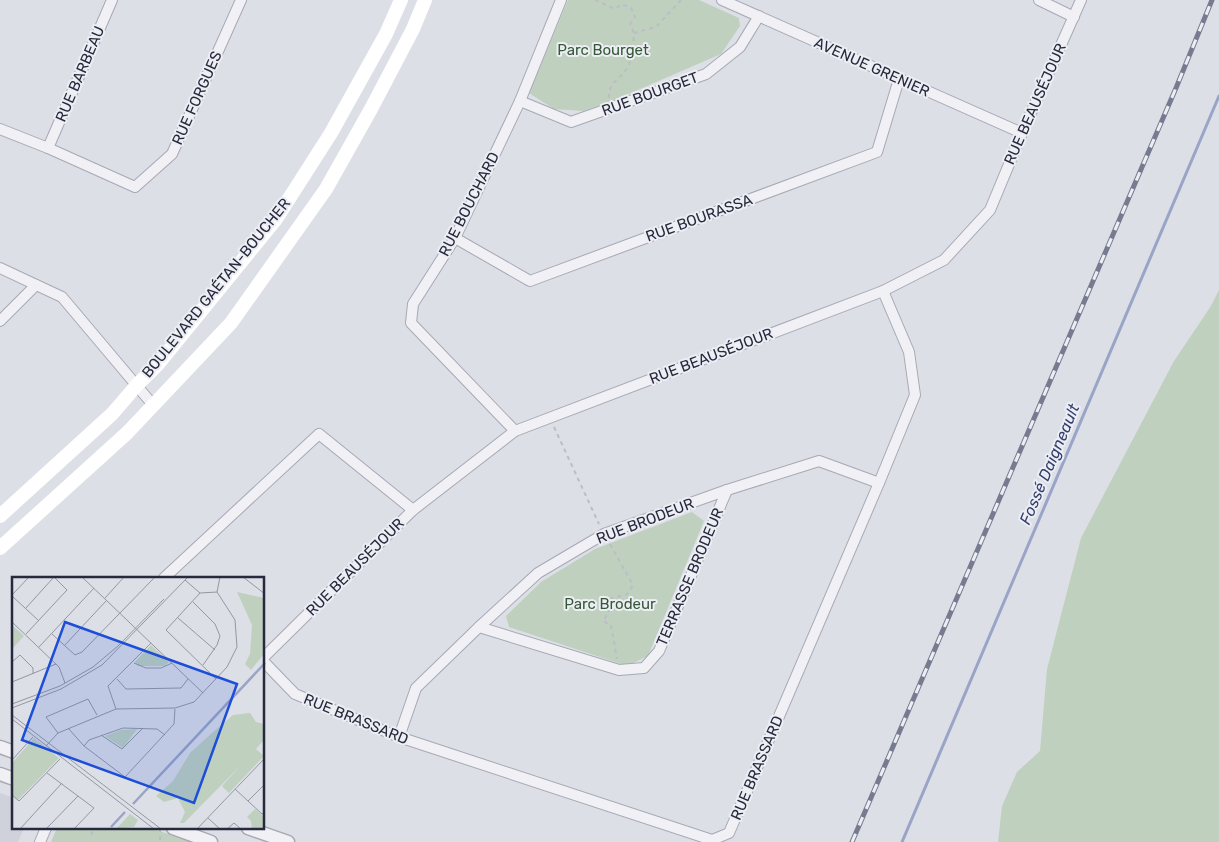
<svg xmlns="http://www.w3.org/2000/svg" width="1219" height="842" font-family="Rubik,sans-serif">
	<rect width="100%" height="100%" fill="#dddfe7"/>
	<polygon fill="#cfd1db" points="0,793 14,798 14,828 24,828 18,842 0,842"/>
	<g fill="#bfd0bf">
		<polygon points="568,0 699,0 739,18 740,26 721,54 617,99 583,111 554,109 529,93"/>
		<polygon points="1219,290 1219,842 998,842 1002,806 1017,772 1040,751 1047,669 1081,538 1174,361 1211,306"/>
		<polygon points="692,512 704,521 648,656 627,666 509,627 506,616 541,582 595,549"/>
		<polygon points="57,828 151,828 191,842 51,842"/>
	</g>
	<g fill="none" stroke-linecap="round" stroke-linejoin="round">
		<polyline stroke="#99a4c6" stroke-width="3" points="902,842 1219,96"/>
		<defs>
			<g id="minor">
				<polyline points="722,0 1022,133"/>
				<polyline points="1039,0 1074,17"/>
				<polyline points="520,101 571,122 706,74 740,47 759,16"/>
				<polyline points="0,129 48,148 135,187 172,154 241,0"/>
				<polyline points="48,148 112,0"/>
				<polyline points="455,238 530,281 877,152 899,79"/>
				<polyline points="0,268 62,297 153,405"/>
				<polyline points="0,321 36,285"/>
				<polyline points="515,431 411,323 413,304 455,238 520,101 561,0"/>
				<polyline points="164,578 319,434 413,510"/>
				<polyline points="479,627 619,670 644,668 659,651 727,490"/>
				<polyline points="264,657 413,510 515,431 883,291 944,260 990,210 1022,133 1081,0"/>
				<polyline points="264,662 295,694 399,737 712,840 729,833 879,483 915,395 909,352 883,291"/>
				<polyline points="399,737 416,688 479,627 538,573 604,534 727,490 819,461 879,483"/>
				<polyline points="40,842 46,828"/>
			</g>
			<g id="tertiary">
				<polyline points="0,747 14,752"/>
				<polyline points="0,774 14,779"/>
				<polyline points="173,828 211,842"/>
				<polyline points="248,828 288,842"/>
			</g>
		</defs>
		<use href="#minor" stroke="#a6a9b4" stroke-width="12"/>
		<use href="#tertiary" stroke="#a6a9b4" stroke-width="15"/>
		<g stroke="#bcbdc5" stroke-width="2" stroke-dasharray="4 4" stroke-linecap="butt">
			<polyline points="595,0 615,9 622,4 631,8 635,17 630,24 634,33"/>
			<path d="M609,98C608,82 621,79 627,68C633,59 633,44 634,33L656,27L681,0"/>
			<polyline points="554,427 599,524"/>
			<polyline points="610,544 633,585 627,594 606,600 609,612 603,621 611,625 617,659"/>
			<polyline points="160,828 160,842"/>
			<polyline points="91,835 94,828"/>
		</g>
		<use href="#minor" stroke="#f0f0f5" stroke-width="10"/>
		<use href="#tertiary" stroke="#f0f0f5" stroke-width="12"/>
		<g stroke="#fff" stroke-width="14">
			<polyline points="0,516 112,414 137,385 158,364 276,219 331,133 386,34 401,0"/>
			<polyline points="0,548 127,433 231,323 326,189 371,109 413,29 425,0"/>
		</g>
		<defs>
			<polyline id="rail" points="852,842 1176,88 1212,0"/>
		</defs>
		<use href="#rail" stroke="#777b90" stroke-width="5"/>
		<use href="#rail" stroke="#eceef4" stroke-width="3" stroke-dasharray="9" stroke-linecap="butt"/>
	</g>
	<g text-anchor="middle" stroke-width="4" stroke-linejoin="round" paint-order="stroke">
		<g font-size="15" fill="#355837" stroke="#eceef4">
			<text x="603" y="55">Parc Bourget</text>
			<text x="610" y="609">Parc Brodeur</text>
		</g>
		<g font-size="15" fill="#272a3d" stroke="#eceef4">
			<text transform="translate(872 67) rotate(24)" y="5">AVENUE GRENIER</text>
			<text transform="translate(80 74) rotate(-67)" y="5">RUE BARBEAU</text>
			<text transform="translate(650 94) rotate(-20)" y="5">RUE BOURGET</text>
			<text transform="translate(197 98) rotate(-66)" y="5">RUE FORGUES</text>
			<text transform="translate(1035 104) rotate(-66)" y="5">RUE BEAUSÉJOUR</text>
			<text transform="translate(469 204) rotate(-63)" y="5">RUE BOUCHARD</text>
			<text transform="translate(699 218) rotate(-20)" y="5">RUE BOURASSA</text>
			<text transform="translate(216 288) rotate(-51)" y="5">BOULEVARD GAÉTAN-BOUCHER</text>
			<text transform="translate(711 356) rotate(-21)" y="5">RUE BEAUSÉJOUR</text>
			<text transform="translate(645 521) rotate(-21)" y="5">RUE BRODEUR</text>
			<text transform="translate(355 567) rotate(-45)" y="5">RUE BEAUSÉJOUR</text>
			<text transform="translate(690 577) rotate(-67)" y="5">TERRASSE BRODEUR</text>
			<text transform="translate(356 719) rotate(22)" y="5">RUE BRASSARD</text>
			<text transform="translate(757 768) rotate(-67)" y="5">RUE BRASSARD</text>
		</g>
		<g font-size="16" font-style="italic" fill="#333f6f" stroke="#eceef4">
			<text transform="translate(1049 464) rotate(-67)" y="6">Fossé Daigneault</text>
		</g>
	</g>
	<g transform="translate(12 577)">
		<rect width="252" height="252" fill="#dddfe7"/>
		<path d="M225,15L252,21V77L239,93L233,87L238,77L240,48ZM0,48L12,59L0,72ZM139,68L157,85L156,86L152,89H126L123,85ZM238,136L244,145L252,147V163L244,172L252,179L217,216L210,209L230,187L172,246H168L173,235L166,221L152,225L144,219L161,204L178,176L200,156L221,138ZM125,152L111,171L93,159L109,153ZM22,161L47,181L6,223L0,218V186ZM243,232L250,238L252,235V252H240L239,244L235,240ZM118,237L126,243L122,250L104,252Z" fill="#bfd0bf"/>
		<path fill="none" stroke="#99a4c6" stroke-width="2.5" d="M121,227L253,86M99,250L113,235"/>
		<path fill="none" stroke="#9497a3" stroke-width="1" d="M70,0L191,116M231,0L253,17M173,3L188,16L205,15M188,16L154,53L204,102M0,18L17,0M0,19L26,43M93,21L112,0M181,25L203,47L208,59L205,68L191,88M13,32L42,0M166,41L203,73M0,45L47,90L53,106M14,57L55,13L42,0M40,57L63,78L70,75L143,0M53,68L94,24M27,70L82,11M0,85L8,78L21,91V97M122,86L134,91H149L160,86M105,102L114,112L169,111L176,102M0,105L44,87M0,127L48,109L81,90L106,69L152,22M0,131L49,112L90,88L176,0M104,132L96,109L139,66M0,138L149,252M0,142L142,252M56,151L72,169L113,200L162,147L163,132M46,156L34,140L76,122L85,138M89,158L110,172L131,151M34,169L46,156L104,132L163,131L182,125L215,90L225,70L223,43L205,15L208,0M72,169L77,163L111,151L145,152L153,158M0,183L21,160M35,196L82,231L62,252M223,212L250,237L253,234M0,218L7,224L48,182M236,224L253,207M196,241L208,252M8,252L50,206M34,252L66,219M185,252L253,181M215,252L222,246L229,252"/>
		<path fill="#1d4ed8" fill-opacity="0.15" stroke="#1d4ed8" stroke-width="2.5" d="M53,45L225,107L182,226L10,163Z"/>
		<rect width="252" height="252" fill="none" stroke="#272a3d" stroke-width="2.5"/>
	</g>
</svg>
